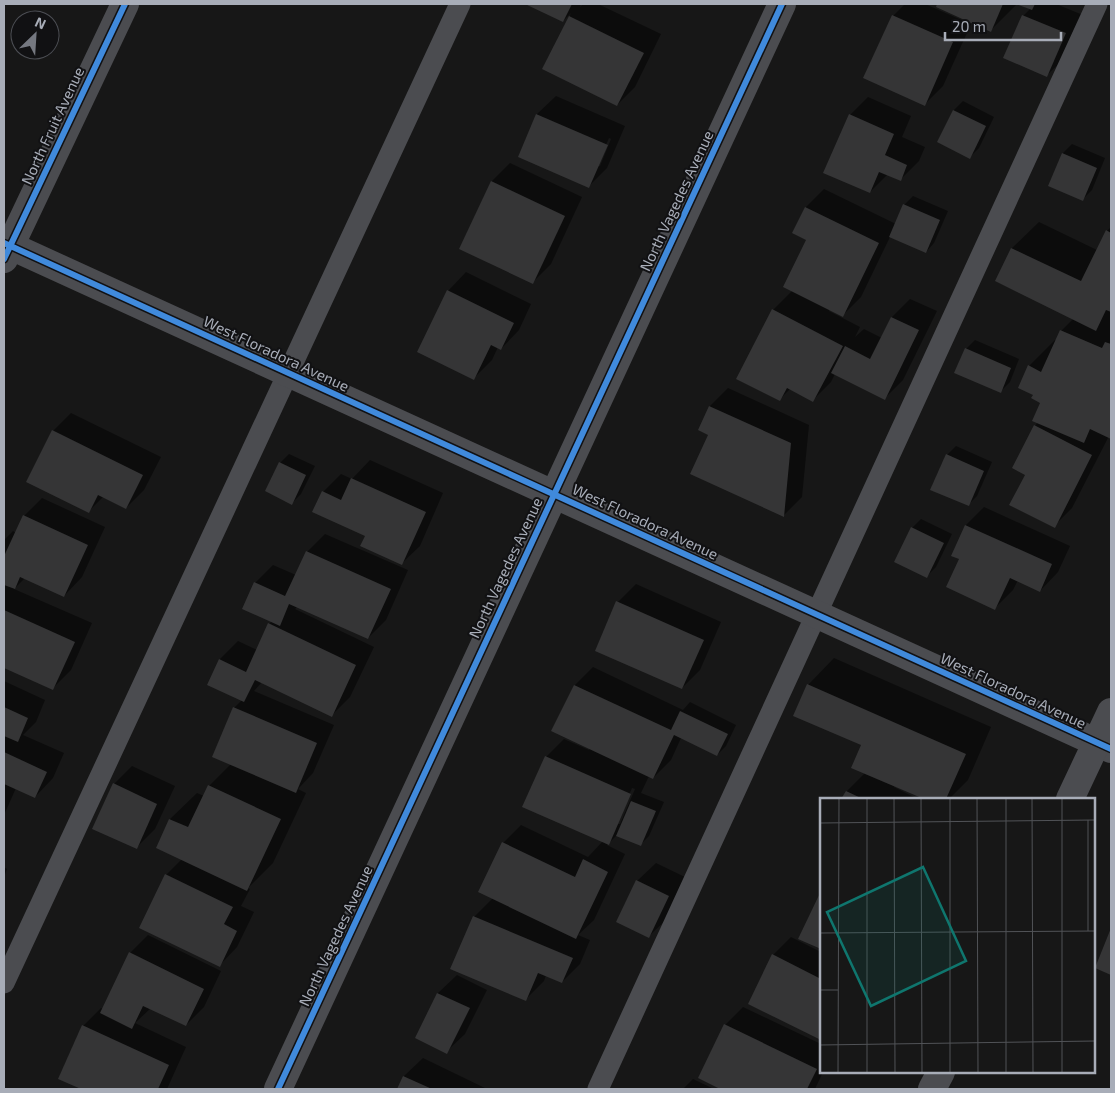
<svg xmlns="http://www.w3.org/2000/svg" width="1115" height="1093" font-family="'Exo 2',sans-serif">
	<rect width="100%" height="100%" fill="#171717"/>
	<g fill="#0007" fill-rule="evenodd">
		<polygon points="528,4 581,4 580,7 583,4 598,4 661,34 635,87 617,105 544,69 571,13 563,21"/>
		<polygon points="905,4 925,4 971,24 943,86 925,104 893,16"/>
		<polygon points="939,4 1017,4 991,30 938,6"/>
		<polygon points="1019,4 1056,4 1083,15 1065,58 1046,76 1023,16 1030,9"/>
		<path d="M556,96L625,126L607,168L589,186L519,157L537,114ZM609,138L611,139L600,166H597Z"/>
		<polygon points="868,97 911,116 902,137 925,147 919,161 901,179 888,174 870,192 850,115"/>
		<polygon points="963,101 994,117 979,148 970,157 939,141 954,110"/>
		<polygon points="1072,144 1105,158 1092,190 1083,199 1049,185 1063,153"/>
		<polygon points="510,163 582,197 551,264 533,282 461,248 492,181"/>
		<polygon points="824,189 896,224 904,205 913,196 948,211 934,243 926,252 890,237 861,297 843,315 830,309 829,311 860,327 855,337 864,329 882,338 892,317 910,299 937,311 903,380 885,398 835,374 831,382 813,400 790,389 779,400 738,378 773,310 792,291 808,239 806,207"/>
		<polygon points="1039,222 1097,250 1107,231 1111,227 1111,437 1109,436 1072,508 1054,526 1035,426 1038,422 1042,402 1034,394 1029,366 1055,340 1057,340 1061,331 1074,318 997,281 1012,248"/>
		<polygon points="466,272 531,304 519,330 501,349 498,347 492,360 474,378 448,291"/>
		<polygon points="975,340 1019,359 1010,382 1001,391 966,349"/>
		<polygon points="728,388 809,425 802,497 784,515 709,434 710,406"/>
		<polygon points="71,413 161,457 144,490 126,508 104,496 88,512 53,431"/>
		<polygon points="956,446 992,462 977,496 968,505 947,455"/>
		<polygon points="289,454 315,466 301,494 292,503 280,463"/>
		<polygon points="370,460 443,493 420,546 401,564 366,535 323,492 341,474 352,479"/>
		<polygon points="42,498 105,527 82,577 64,596 25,578 14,589 92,623 71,670 53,688 4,666 4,540 13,531 16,533 24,516"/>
		<polygon points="984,507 1070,546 1058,572 1040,591 1018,580 1013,590 995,608 960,559 953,555 966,525"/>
		<polygon points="921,519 952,534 936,567 927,576 912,528"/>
		<polygon points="325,534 408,570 386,620 368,638 298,606 295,609 374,647 350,697 332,715 262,682 254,691 334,725 313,773 298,789 306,793 273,863 248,888 250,889 241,906 254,912 237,947 219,966 166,875 182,859 157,847 170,819 197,793 204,796 209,786 231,764 234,708 242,700 209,684 220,659 238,641 257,650 269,624 272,621 255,583 273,565 296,575 307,552"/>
		<polygon points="636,584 721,622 700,670 682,688 618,602"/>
		<polygon points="834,658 991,727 968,780 949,799 927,799 895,785 894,787 918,799 843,799 847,791 865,773 863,745 808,685"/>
		<path d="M593,667L683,710L690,702L736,725L726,746L717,755L681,738L671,760L653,778L649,776L641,793L664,802L649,836L640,845L617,835L607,845L625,854L594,920L578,935L590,940L580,964L562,982L546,975L544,981L526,999L474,917L493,898L503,843L521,825L588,857L603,841L546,757L564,739L589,750L590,748L553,730L575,685ZM632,788L635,789L620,824H617Z"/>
		<polygon points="4,681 45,700 36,722 23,735 64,753 53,778 35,797 16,788 4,815"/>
		<polygon points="132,766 175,786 155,829 137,847 114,784"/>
		<polygon points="656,863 687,878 667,919 648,937 637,881"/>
		<polygon points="4,867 7,869 4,877"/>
		<polygon points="821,894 821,948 800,938"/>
		<polygon points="148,935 221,971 204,1007 186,1025 151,1008 135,1023 186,1047 167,1089 85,1089 59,1078 83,1026 101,1008 103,1009 130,953"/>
		<polygon points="791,937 821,952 821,1039 749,1004 773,955"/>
		<polygon points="457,975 487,990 465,1034 446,1052 417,1037 438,993"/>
		<polygon points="743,1007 821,1044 821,1072 823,1072 815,1089 722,1089 699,1078 725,1025"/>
		<polygon points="423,1058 487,1089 398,1089 404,1076"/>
		<polygon points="693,1079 714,1089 683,1089"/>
	</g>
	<g fill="#353536">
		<polygon points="525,4 572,4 563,22"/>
		<polygon points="937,4 1003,4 991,32 936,7"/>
		<polygon points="1016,4 1035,4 1032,10"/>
		<polygon points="892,15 953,42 925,106 863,78"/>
		<polygon points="1022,15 1066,33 1047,77 1003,58"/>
		<polygon points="569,16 644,53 617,106 542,69"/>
		<polygon points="953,110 986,126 970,159 937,142"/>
		<polygon points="536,114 608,145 589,188 518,157"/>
		<polygon points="849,114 894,134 885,155 907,165 901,181 879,172 870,193 823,173"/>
		<polygon points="1062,153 1097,168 1083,201 1048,186"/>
		<polygon points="491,181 565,216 533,284 459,249"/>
		<polygon points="903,204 940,220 926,253 889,237"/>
		<polygon points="805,207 879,243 843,317 783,287 806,240 792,233"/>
		<polygon points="1106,230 1111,233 1111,312 1106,310 1096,331 995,281 1011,248 1081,281"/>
		<polygon points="447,290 514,323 501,350 491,345 474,380 417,352"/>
		<polygon points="772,309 843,346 813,402 787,388 780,401 736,379"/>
		<polygon points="891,317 919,330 885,400 831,373 845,346 870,359"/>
		<polygon points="1060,330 1102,348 1105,342 1111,344 1111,439 1090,429 1084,443 1032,421 1040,403 1031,398 1033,395 1018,388 1028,365 1041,372"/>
		<polygon points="965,348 1011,368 1001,393 954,373"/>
		<polygon points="709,406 791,443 784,517 690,474 708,435 698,430"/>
		<polygon points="1034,425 1092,455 1055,528 1009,505 1025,475 1012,468"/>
		<polygon points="52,430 143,475 126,509 98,495 89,513 26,482"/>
		<polygon points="946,454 984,471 969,506 930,490"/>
		<polygon points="279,462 306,475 292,505 265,491"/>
		<polygon points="351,478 426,512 402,565 360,546 365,536 312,512 322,491 341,500"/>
		<polygon points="23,515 88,545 64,597 20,577 15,589 4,585 4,553 5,554"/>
		<polygon points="965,525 1052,564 1040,592 1010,578 995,610 946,587 959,559 951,556"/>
		<polygon points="911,527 944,543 927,578 894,562"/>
		<polygon points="306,551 391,589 368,639 289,604 280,626 242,609 254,582 285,596"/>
		<polygon points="616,601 704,640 682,689 595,651"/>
		<polygon points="4,610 75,642 53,690 4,668"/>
		<polygon points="268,623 356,665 332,717 255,680 244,702 207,685 219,659 246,672"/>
		<polygon points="807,684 966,754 946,799 924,799 851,768 861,745 793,716"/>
		<polygon points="574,685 671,730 680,711 728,734 717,756 674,735 653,779 551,731"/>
		<polygon points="4,707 28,718 18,742 4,736"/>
		<polygon points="233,707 317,743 296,793 212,757"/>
		<polygon points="4,752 47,772 35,798 4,784"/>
		<polygon points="545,756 631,794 609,845 522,807"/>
		<polygon points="113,783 157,804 137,849 92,829"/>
		<polygon points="208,785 281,819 247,891 156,848 169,819 188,827"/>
		<polygon points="846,791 863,799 841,799"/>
		<polygon points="631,801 656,811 641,846 616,836"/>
		<polygon points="502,842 575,877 583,859 608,872 576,939 478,892"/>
		<polygon points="165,874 233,907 224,924 237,931 220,967 139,928"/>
		<polygon points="636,880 669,896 649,938 616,922"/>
		<polygon points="821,891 821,949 798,939"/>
		<polygon points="473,916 573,958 562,983 538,973 526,1001 450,969"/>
		<polygon points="1111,928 1111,975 1095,968"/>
		<polygon points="129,952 204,989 186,1026 143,1006 132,1029 100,1013"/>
		<polygon points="772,954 821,979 821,1040 748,1004"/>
		<polygon points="437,993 470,1008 447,1054 415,1038"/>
		<polygon points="724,1024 817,1069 807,1089 720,1089 698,1078"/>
		<polygon points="82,1025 169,1065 158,1089 81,1089 58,1079"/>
		<polygon points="403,1076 432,1089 397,1089"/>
	</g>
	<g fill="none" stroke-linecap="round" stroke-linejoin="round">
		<g stroke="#4b4c50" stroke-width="21">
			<polyline points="4,983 460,4"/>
			<polyline points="598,1089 1097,4"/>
		</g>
		<g stroke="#4b4c50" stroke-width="28">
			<polyline points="4,243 1111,749"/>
			<polyline points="1070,799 1111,712"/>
			<polyline points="278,1089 782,4"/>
			<polyline points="932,1089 941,1072"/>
		</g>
		<polyline stroke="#4b4c50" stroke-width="28" points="4,259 125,4"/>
		<defs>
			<g id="cycleway">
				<polyline points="4,243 1111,749"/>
				<polyline points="4,259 125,4"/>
				<polyline points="278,1089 782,4"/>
			</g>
		</defs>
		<use href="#cycleway" stroke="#111113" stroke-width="9"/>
		<use href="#cycleway" stroke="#408adc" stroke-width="6"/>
	</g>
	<g text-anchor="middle" stroke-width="4" stroke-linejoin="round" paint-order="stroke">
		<g font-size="15" fill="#a8adb8" stroke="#111113">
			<text transform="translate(53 126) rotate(-65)" y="5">North Fruit Avenue</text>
			<text transform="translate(677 201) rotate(-65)" y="5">North Vagedes Avenue</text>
			<text transform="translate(276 354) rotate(25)" y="5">West Floradora Avenue</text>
			<text transform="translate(645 522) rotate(25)" y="5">West Floradora Avenue</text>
			<text transform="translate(506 568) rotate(-65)" y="5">North Vagedes Avenue</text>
			<text transform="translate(1013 691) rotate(25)" y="5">West Floradora Avenue</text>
			<text transform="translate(336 936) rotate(-65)" y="5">North Vagedes Avenue</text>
		</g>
	</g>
	<g transform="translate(820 798)">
		<rect width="275" height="275" fill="#171717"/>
		<path fill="none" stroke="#515357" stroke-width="1" d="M47,0V275M74,0L75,275M101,0L102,275M130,0V275M157,0L158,275M186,0V275M212,0L213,275M242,0V275M0,25L275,22M268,133V22M0,135L275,133M0,192H18M0,247L275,243M18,275L19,0"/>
		<path fill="#0f766e" fill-opacity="0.15" stroke="#0f766e" stroke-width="2.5" d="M103,69L146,163L51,208L7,114Z"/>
		<rect width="275" height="275" fill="none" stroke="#a8adb8" stroke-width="2.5"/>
	</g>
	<rect width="1115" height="1093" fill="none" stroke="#a8adb8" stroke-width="10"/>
	<g transform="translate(35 35) rotate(25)"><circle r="24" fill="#111113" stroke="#4d4f55"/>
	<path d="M0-4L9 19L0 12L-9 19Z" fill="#757880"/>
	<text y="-8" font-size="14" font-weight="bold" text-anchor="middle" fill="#a8adb8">N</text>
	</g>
	<path d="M945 32v8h116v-8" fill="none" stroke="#a8adb8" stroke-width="2.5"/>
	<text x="952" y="32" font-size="15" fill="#a8adb8" stroke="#111113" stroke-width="4" paint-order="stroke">20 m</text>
</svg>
